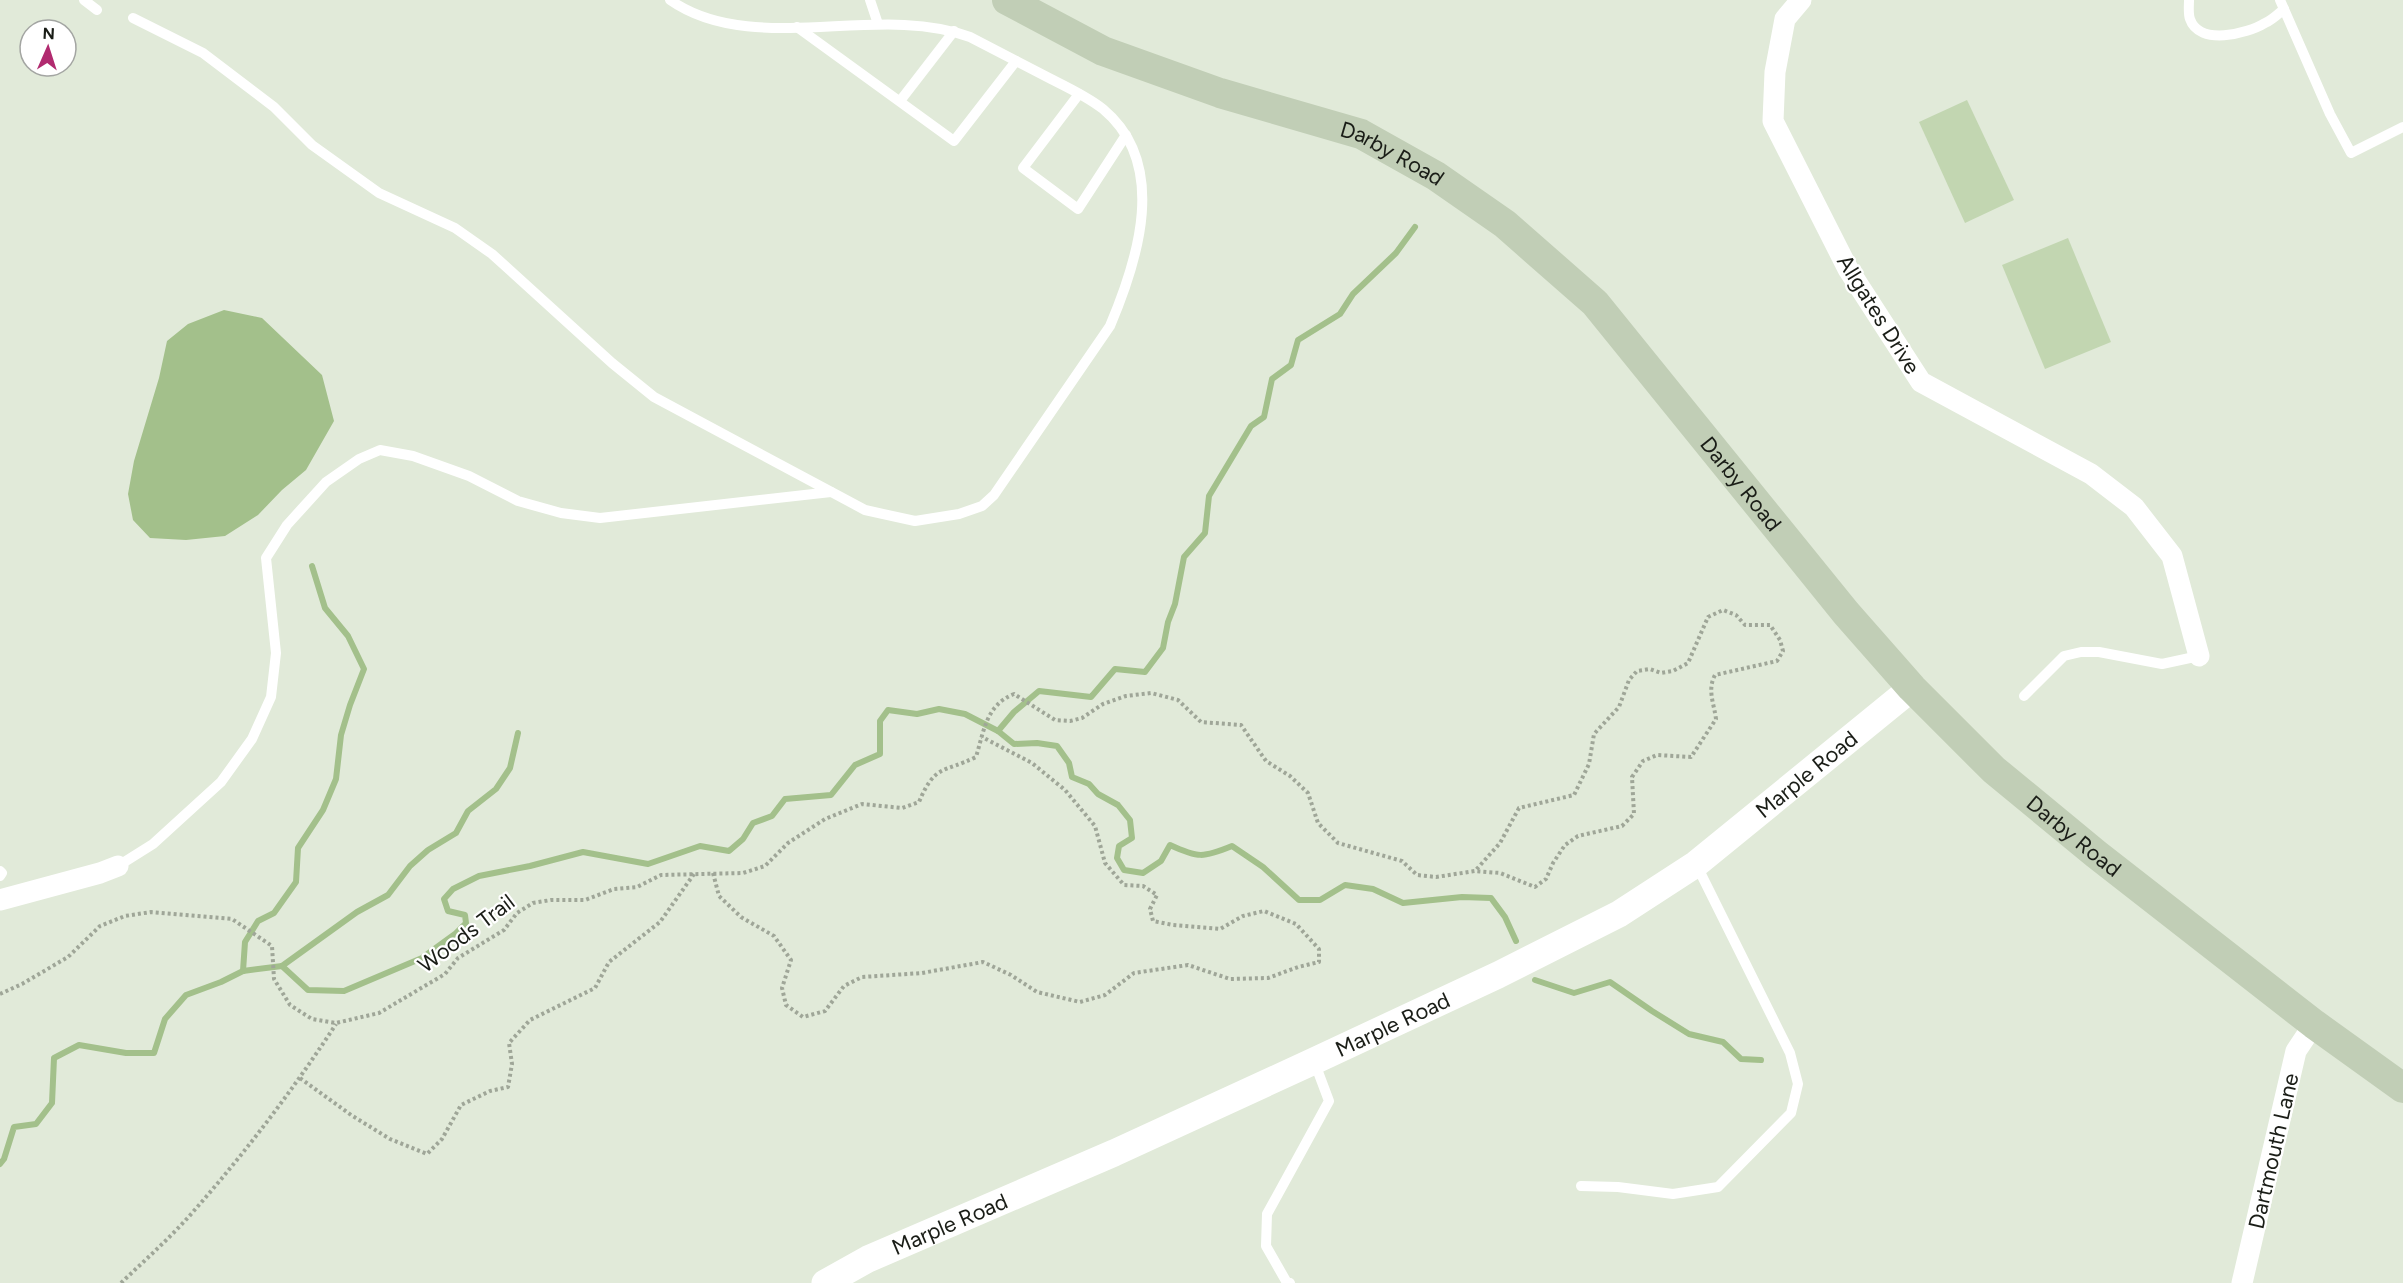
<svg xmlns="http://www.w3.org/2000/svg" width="2403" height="1283" font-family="Figtree,sans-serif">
	<rect width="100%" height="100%" fill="#e1ead9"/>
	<g fill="#c2d6b1">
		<polygon points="1967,100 2014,200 1965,223 1919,122"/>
		<polygon points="2068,238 2111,342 2045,369 2002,265"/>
	</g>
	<polygon fill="#a3c08b" points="224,310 262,318 322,375 334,421 306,470 282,490 258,515 225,536 186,540 150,538 133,520 128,494 134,461 159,378 167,341 188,324"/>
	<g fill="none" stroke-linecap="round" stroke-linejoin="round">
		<g stroke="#a3c08b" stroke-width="6">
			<path d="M998,731L1014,744L1037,743L1057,746L1069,763L1072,777L1089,784L1098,794L1118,805L1130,820L1132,838L1119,846L1117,858L1124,870L1143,873L1161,861L1170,845C1198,858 1203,858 1232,846L1263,867L1299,900H1320L1345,885L1373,889L1403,903L1462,897L1491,898L1505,917L1516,941"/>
			<polyline points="282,966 357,912 388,895 410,866 428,850 456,833 468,811 496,789 510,768 518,733"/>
			<polyline points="243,971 245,942 258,921 274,913 296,882 298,848 323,810 336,779 341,735 350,705 364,669 348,636 325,608 312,566"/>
			<polyline points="1535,980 1574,993 1610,982 1652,1011 1689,1034 1723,1042 1741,1059 1761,1060"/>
			<polyline points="0,1164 4,1159 14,1127 36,1124 52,1103 54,1058 79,1045 126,1053 154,1053 165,1019 186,995 221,982 243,971 282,966 308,990 344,991 422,958 455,934 466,923 465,915 448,911 444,899 453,889 479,876 530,866 583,852 648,864 700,846 729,851 743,839 753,823 772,816 785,799 831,795 855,765 880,754 880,721 888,710 917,714 939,709 965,714 998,731 1014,712 1039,691 1091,697 1115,669 1145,672 1163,648 1168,622 1175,604 1184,557 1205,533 1209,496 1251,426 1264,417 1272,379 1291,365 1298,340 1340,314 1353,294 1396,253 1415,227"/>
		</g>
		<g stroke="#9fa698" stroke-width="4" stroke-dasharray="3 3" stroke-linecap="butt">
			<polyline points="713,873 719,896 741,917 774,936 791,960 782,988 786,1005 803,1017 825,1011 844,986 862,977 922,973 983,962 1011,975 1037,992 1080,1002 1105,995 1134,973 1188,965 1230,979 1268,978 1298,967 1319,962 1319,949 1296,924 1264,911 1243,916 1220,929 1173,925 1153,921 1150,909 1157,895 1143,886 1124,885 1105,863 1095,826 1065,790 1032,763 982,737"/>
			<path d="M0,994L22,984L68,957L100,926L125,916L151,912L232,919L272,946L274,979L290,1005L312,1019L336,1023L379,1013L445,974L458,958L504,930L517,913L533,903L551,900H585L614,889L637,887L661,875L743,873L765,866L788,843L825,819L862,804L902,808L919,802C935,764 943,773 976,757C984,731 986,705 1014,694L1055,720L1070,721L1082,718L1103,704L1126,696L1151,693L1178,700L1201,722L1241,725L1266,761L1290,776L1308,793L1318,823L1338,843L1402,861L1417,875L1436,877L1475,871L1500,843L1519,808L1574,795L1589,764L1594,734L1619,707L1629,680L1637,671L1650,669L1661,673L1673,671L1688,663L1708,617L1723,610L1736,615L1745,625H1770L1780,640L1783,651L1777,661L1715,675C1707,690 1714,703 1716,719L1691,757L1657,755L1643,761L1632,777L1634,814L1622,826L1578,836L1565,845L1553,863L1546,879L1535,887L1500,873L1475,871"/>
			<polyline points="300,1078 351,1115 390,1139 427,1154 442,1139 461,1105 490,1091 508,1087 512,1064 509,1043 530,1020 595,988 609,962 660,922 694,874"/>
			<path d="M121,1283C145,1260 170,1238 192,1213C245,1153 293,1090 336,1024"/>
		</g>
		<g stroke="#fff" stroke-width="10">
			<polyline points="84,0 97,10"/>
			<polyline points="870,0 878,24"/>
			<path d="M2189,0C2189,5 2188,14 2190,19C2199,46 2247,34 2265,23C2272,20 2278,14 2284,9"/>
			<polyline points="2280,0 2330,114 2351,153 2403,127"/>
			<path d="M133,18L203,53L274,107L312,145L379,193L455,228L492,254L612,363L654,397L865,510L915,521L959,514L982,506L994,495L1110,326C1138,260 1169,164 1103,109C1088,97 1069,88 1051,79C1024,65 997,51 970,37C877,2 753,58 670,0"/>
			<polyline points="797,27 954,141 1016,61"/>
			<polyline points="1079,94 1023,168 1078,209 1126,135"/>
			<polyline points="900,101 954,31"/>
			<polyline points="2024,696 2064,656 2081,652 2099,652 2162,664 2199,656"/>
			<polyline points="118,866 153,844 221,782 252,739 271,697 276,653 266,558 287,525 326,482 359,459 380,450 413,456 469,476 518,501 561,513 600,518 831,492"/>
			<polyline points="0,871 2,873 0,876"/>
			<polyline points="1581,1186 1618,1187 1673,1194 1718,1187 1791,1113 1798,1084 1790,1053 1696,864"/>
			<polyline points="1290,1283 1286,1281 1266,1246 1267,1214 1329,1101 1314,1061"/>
		</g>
		<g stroke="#fff" stroke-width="21">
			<polyline points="1801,0 1785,19 1775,72 1773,121 1848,269 1921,382 2091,474 2134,507 2172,556 2199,656"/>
			<polyline points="0,900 100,873 118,866"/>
			<polyline points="2242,1283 2296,1051 2314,1024"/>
		</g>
		<path stroke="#fff" stroke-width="27" id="s1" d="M825,1283L868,1259L1114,1153L1314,1061L1498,975L1619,914L1696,864L1912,688"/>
		<path stroke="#c1ceb6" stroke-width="30" id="s2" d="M1007,0L1103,51L1220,93L1361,134L1436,176L1505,224L1595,303L1846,613L1912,688L1994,770L2096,854L2314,1024L2403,1088"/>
	</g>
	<g text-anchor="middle" stroke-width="4.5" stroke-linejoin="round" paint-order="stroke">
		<g font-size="22" fill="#1a1d17" stroke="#fff">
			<text dy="8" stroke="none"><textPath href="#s2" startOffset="416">Darby Road</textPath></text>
			<text transform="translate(1879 314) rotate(58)" y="8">Allgates Drive</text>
			<text dy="8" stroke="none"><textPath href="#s2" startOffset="902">Darby Road</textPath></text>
			<text dy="8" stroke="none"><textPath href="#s1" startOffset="1110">Marple Road</textPath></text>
			<text dy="8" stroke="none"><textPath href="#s2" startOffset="1388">Darby Road</textPath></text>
			<text transform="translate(466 933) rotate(-37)" y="8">Woods Trail</text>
			<text dy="8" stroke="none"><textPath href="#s1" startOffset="624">Marple Road</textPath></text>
			<text transform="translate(2273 1151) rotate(-77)" y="8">Dartmouth Lane</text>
			<text dy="8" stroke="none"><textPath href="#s1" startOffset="138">Marple Road</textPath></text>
		</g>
	</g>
	<g transform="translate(48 48) rotate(3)"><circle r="28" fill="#ffffff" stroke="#a3a5a2" stroke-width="1.5"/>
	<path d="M0-4.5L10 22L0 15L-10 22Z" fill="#b12a6f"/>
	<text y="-9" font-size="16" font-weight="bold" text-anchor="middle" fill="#1a1d17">N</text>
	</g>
</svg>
